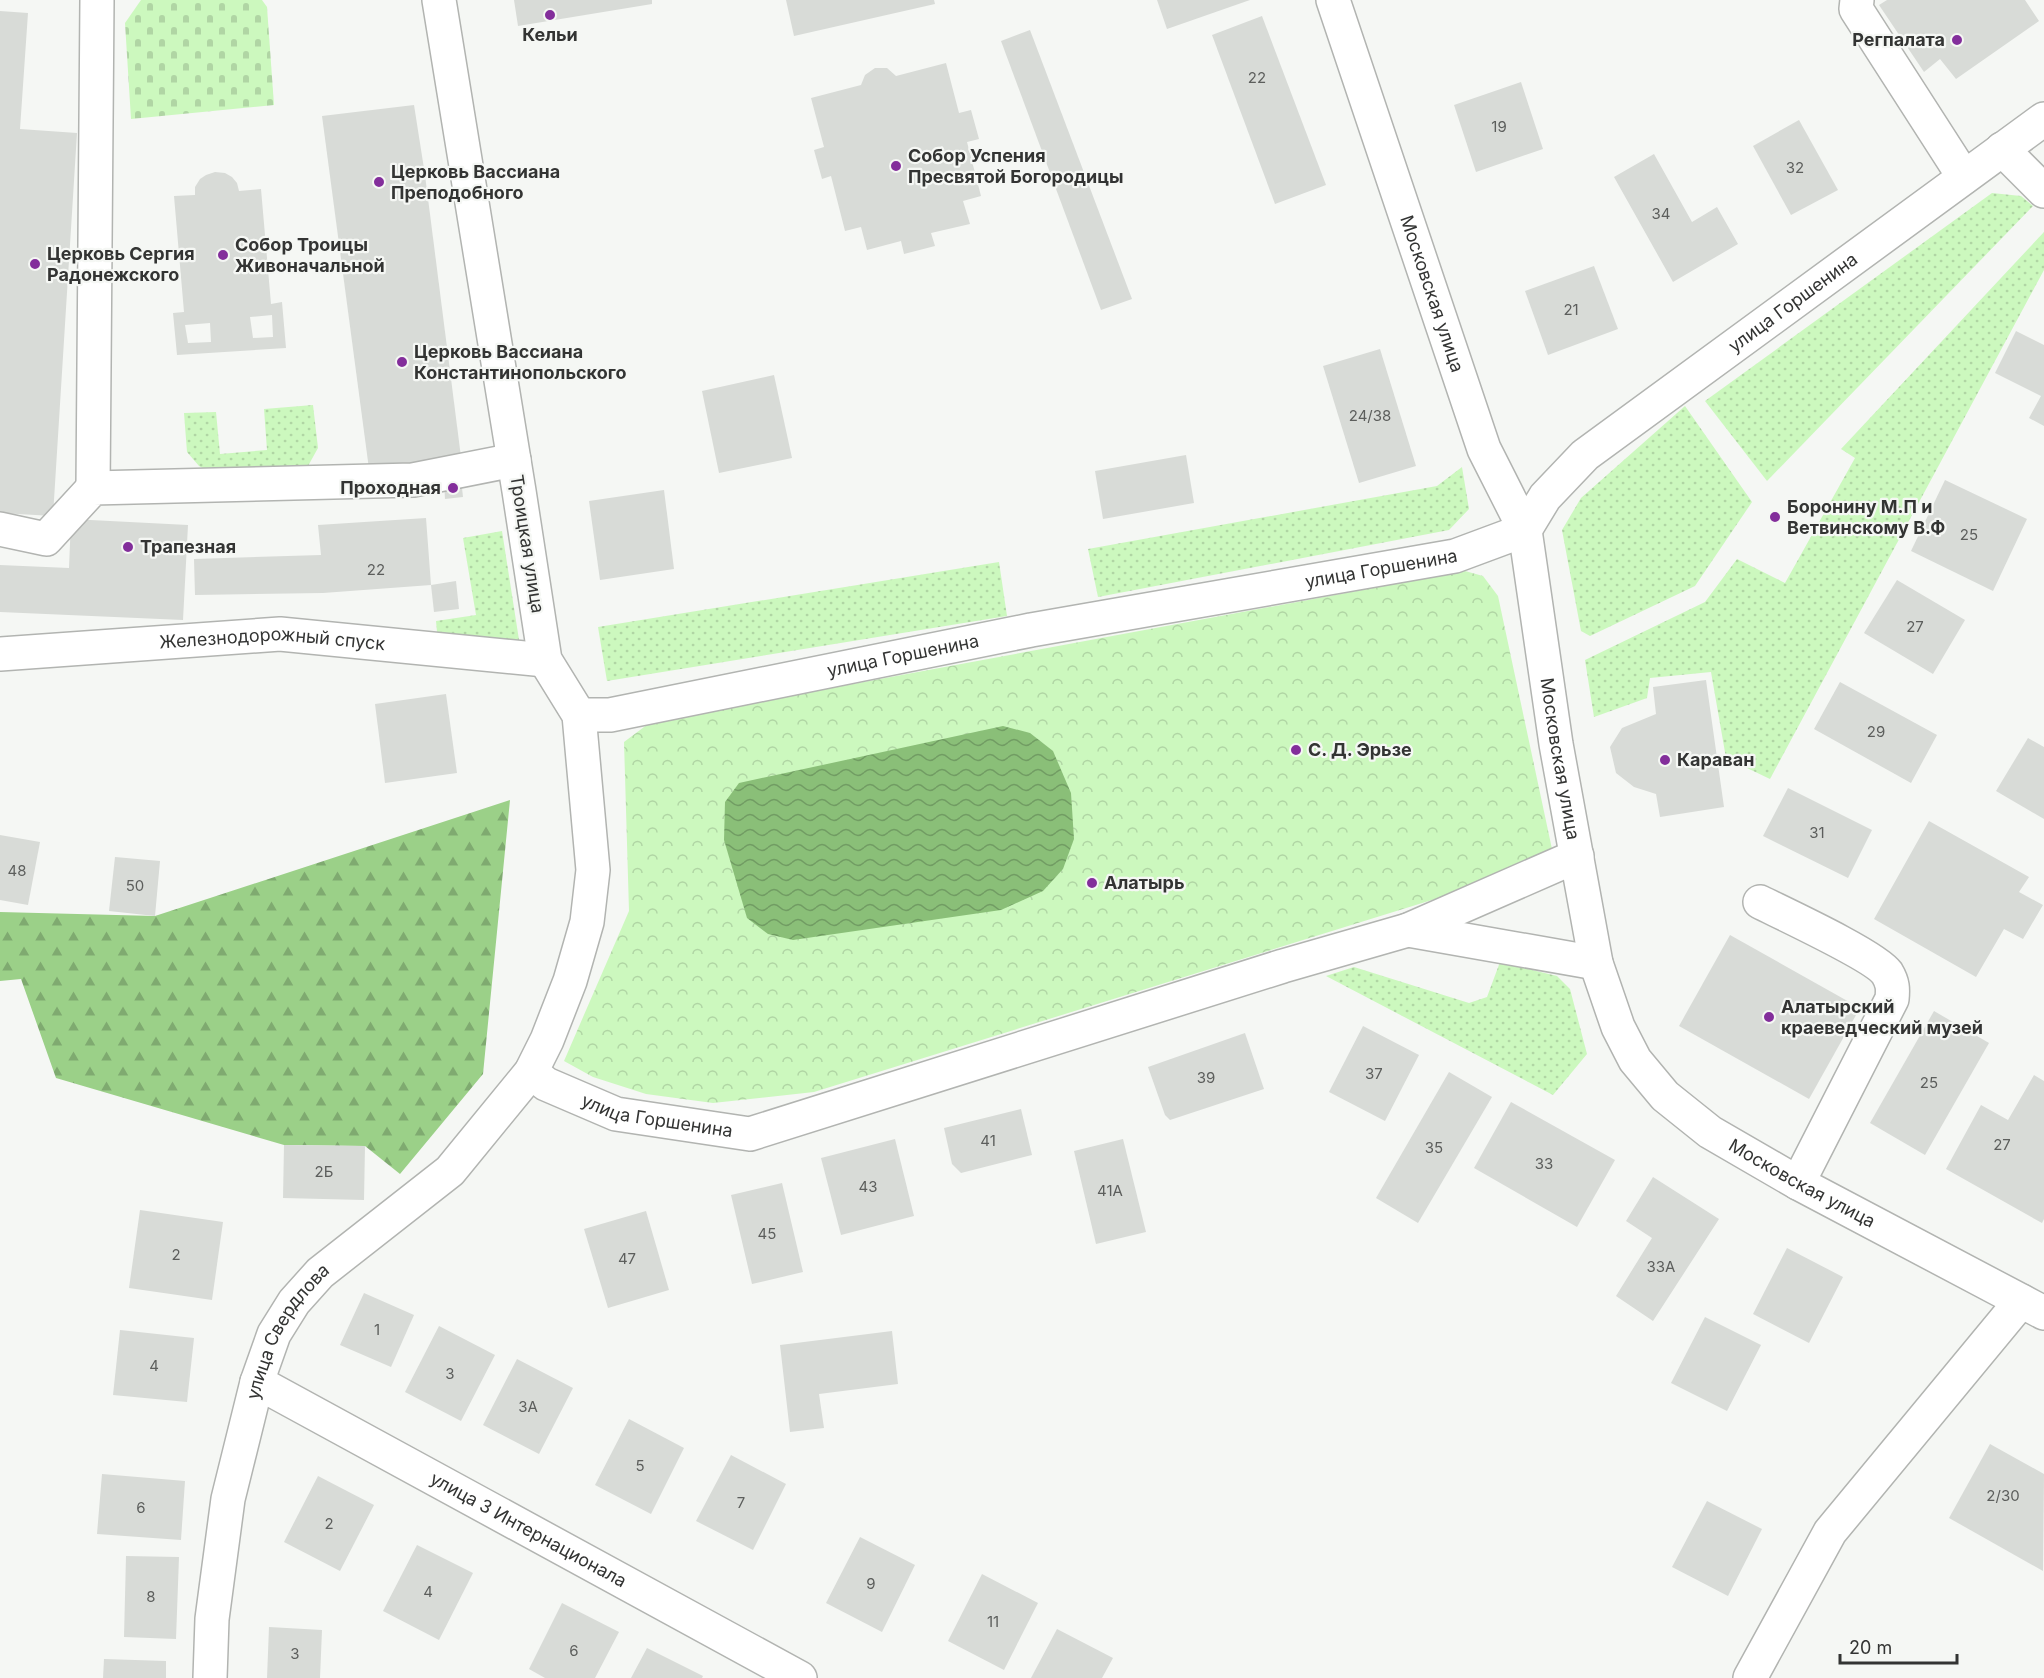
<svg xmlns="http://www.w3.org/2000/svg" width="2044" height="1678" font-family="Inter,sans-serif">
	<defs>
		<pattern id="grass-dots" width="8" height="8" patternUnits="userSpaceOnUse" patternTransform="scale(1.5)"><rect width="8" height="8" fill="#ccf8be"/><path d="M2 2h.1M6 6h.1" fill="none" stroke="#b0d5a4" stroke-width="1.8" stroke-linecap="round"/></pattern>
		<pattern id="forest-firs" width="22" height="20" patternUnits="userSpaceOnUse" patternTransform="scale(1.5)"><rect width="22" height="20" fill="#9bd088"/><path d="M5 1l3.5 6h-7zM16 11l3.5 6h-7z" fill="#7faa70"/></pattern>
		<pattern id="cemetery-stones" width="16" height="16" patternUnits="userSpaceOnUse" patternTransform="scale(1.5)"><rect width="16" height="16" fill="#ccf8be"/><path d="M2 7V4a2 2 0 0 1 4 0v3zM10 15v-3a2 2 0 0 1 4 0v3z" fill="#b0d5a4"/></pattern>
		<pattern id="park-crowns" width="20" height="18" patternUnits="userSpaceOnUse" patternTransform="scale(1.5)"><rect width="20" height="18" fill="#ccf8be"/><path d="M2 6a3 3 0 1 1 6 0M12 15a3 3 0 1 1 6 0" fill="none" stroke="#b0d5a4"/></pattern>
		<pattern id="water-waves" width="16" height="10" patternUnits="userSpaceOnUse" patternTransform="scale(1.5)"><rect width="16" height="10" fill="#8abf78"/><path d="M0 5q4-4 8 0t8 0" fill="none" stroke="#719c63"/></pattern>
	</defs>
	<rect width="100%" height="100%" fill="#f5f7f4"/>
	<g fill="url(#grass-dots)">
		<polygon points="1992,193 2021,196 2033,206 1767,481 1705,401"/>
		<polygon points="2044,232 2044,270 1770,779 1726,758 1711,672 1650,678 1647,698 1594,717 1585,660 1705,602 1737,559 1785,583 1855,458 1841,449"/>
		<polygon points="313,405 318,448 308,466 215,475 199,466 187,452 184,413 216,412 220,454 267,450 264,409"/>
		<polygon points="1685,406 1752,502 1695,586 1590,636 1581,631 1562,530 1581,498"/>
		<polygon points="1462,467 1469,509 1449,530 1098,597 1088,549 1437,486"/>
		<polygon points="502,531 522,659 439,654 436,621 476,615 463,538"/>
		<polygon points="999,562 1007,616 607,681 598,627"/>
		<polygon points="1500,962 1557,976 1570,989 1587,1054 1553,1095 1326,976 1354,967 1469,1003 1487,997"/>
	</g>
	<polygon fill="url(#forest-firs)" points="510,800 483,1074 400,1174 365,1146 284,1145 56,1078 21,979 0,981 0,912 155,916"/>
	<polygon fill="url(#cemetery-stones)" points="141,0 262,0 267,7 274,105 131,119 125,23"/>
	<polygon fill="url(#park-crowns)" points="1465,571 1483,576 1498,596 1552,849 1490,882 814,1092 713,1103 646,1094 593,1077 564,1061 629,911 624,742 652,721"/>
	<polygon fill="url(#water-waves)" points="1003,726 1030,733 1053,751 1071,793 1074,839 1063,869 1043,891 1001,910 793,940 768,934 747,918 724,840 725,802 739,783"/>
	<g fill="#d8dbd7" fill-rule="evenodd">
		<polygon points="514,0 652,0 652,4 518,26"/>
		<polygon points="786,0 934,0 935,4 794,36"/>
		<polygon points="1157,0 1250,0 1167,29"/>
		<polygon points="1887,0 2025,0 2039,21 1956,79 1940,59 1924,72 1879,5"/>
		<polygon points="0,11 28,13 20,129 77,133 53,516 0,513"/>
		<polygon points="1262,16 1326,185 1275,204 1212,35"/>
		<polygon points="1030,30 1132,299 1101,310 1001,41"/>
		<polygon points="946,63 959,113 971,110 979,139 967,142 981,196 963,201 970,224 931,233 935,246 904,254 901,241 867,250 861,227 845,231 831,176 822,179 814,150 824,147 811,98 861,85 865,75 875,68 887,68 896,76"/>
		<polygon points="1521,82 1543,149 1476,172 1454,105"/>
		<polygon points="414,105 425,175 461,457 369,469 322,116"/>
		<polygon points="1799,120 1838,190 1791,215 1753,146"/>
		<polygon points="1654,154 1692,222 1717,207 1738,244 1673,282 1614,177"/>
		<path d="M215,172L225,173L232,177L237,183L239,191L261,189L271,304L282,302L286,348L177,355L173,313L184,312L174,196L195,195V187L200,179L206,175ZM272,315L273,337L253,338L250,317ZM210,323L211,342L188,343L185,325Z"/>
		<polygon points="1594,266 1618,329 1548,355 1525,291"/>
		<polygon points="2016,331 2044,345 2044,426 2029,418 2041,396 1995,373"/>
		<polygon points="1380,349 1416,466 1359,483 1323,366"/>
		<polygon points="774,375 792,458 719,473 702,391"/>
		<polygon points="1186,455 1194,503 1103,519 1095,471"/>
		<polygon points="461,479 463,497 445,499 444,481"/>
		<polygon points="1945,480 2027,519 1993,591 1911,551"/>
		<polygon points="664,490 674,569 600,580 589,501"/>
		<polygon points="426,518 431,585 323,593 195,595 194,559 321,555 318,525"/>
		<polygon points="71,519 188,525 183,620 0,612 0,565 69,568"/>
		<polygon points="1897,580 1965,620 1933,674 1864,633"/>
		<polygon points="456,581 459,609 434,612 431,585"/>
		<polygon points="1706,680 1724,807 1660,817 1656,794 1634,787 1616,773 1610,747 1622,728 1656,714 1653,687"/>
		<polygon points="1840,682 1937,735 1911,783 1814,729"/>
		<polygon points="446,694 457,773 385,783 375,704"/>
		<polygon points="2028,738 2044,747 2044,819 1996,791"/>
		<polygon points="1788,788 1872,830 1848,878 1763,836"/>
		<polygon points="1929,821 2029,877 2019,892 2043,905 2023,939 2004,929 1976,977 1874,919"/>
		<polygon points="0,835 40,842 28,905 0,900"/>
		<polygon points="115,857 160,861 155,916 109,911"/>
		<polygon points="1730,935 1860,1008 1809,1099 1679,1026"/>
		<polygon points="1934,1011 1989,1043 1925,1155 1870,1123"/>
		<polygon points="1363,1026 1419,1055 1385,1121 1329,1092"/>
		<polygon points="1245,1033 1264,1089 1170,1120 1165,1115 1148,1067"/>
		<polygon points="1449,1072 1492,1097 1418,1223 1376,1198"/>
		<polygon points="2034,1075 2044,1081 2044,1219 2042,1223 1946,1169 1981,1105 2008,1120"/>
		<polygon points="1511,1102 1615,1160 1577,1227 1474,1168"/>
		<polygon points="1021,1109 1032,1155 961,1173 952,1164 944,1128"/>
		<polygon points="895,1139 914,1216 841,1235 821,1158"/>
		<polygon points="1123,1139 1146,1232 1096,1244 1074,1151"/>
		<polygon points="284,1145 365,1146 364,1200 283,1198"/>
		<polygon points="1653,1177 1719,1219 1653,1321 1616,1296 1652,1238 1626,1221"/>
		<polygon points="782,1183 803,1272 752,1284 731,1195"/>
		<polygon points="140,1210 223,1222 212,1300 129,1288"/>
		<polygon points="646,1211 669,1290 608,1308 584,1229"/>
		<polygon points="1787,1248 1843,1277 1809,1343 1753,1314"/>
		<polygon points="364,1293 414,1315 391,1367 340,1345"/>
		<polygon points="1705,1317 1761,1345 1727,1411 1671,1383"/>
		<polygon points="439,1326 495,1355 461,1421 405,1392"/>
		<polygon points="120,1330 194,1338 187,1402 113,1395"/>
		<polygon points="892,1331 898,1384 819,1394 824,1428 790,1432 780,1345"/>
		<polygon points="517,1359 573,1388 539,1454 483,1425"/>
		<polygon points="629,1419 684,1448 651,1514 595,1485"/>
		<polygon points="1990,1444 2044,1474 2043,1571 1949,1518"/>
		<polygon points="731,1455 786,1484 753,1550 696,1521"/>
		<polygon points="102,1474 185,1481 181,1540 97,1534"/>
		<polygon points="318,1476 374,1505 340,1571 284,1542"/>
		<polygon points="1707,1501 1762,1529 1728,1596 1672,1567"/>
		<polygon points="860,1537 915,1565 882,1632 826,1603"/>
		<polygon points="417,1545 473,1573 439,1640 383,1611"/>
		<polygon points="126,1556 179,1557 176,1639 124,1637"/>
		<polygon points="982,1574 1038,1603 1004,1670 948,1641"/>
		<polygon points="562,1603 619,1632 595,1678 545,1678 529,1669"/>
		<polygon points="269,1627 322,1630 320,1678 267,1678"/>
		<polygon points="1057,1629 1113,1658 1102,1678 1031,1678"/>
		<polygon points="647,1648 703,1676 702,1678 631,1678"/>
		<polygon points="104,1659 166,1661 166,1678 103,1678"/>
	</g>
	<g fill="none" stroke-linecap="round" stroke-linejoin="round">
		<defs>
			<g id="minor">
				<path id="s1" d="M1333,0L1484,449L1525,530L1556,744L1596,963L1618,1027L1635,1060L1665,1096L1710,1132L1798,1183L2044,1313"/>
				<polyline points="1857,0 1856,9 1964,177"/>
				<polyline points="2002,149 2044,191"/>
				<polyline points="93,488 97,0"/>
				<polyline points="0,529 46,539 93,488 413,480 514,460"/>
				<path id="s2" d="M0,654L280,634L545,660"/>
				<path id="s3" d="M579,715H610L1031,630L1455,556L1525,530L1545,497L1585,455L2044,119"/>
				<path d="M1760,902C1784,914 1875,956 1887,973C1893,983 1893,989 1892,999L1798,1183"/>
				<polyline points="1408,930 1596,963"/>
				<path id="s4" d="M531,1072L546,1084L616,1114L750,1134L1283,966L1408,930L1577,856"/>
				<path id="s5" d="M257,1382L800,1678"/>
				<path id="s6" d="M210,1678L212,1619L228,1499L257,1382L274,1334L294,1302L320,1273L450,1171L531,1072L547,1040L570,981L587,922L593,870L579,715L545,660L519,491L439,0"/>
				<polyline points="1750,1678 1830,1532 2021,1301"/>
			</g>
		</defs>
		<use href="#minor" stroke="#b2b4b1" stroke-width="36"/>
		<use href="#minor" stroke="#fff" stroke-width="33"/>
	</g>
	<g fill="#832e9b" stroke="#f5f7f4" stroke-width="2">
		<circle cx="550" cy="15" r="6"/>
		<circle cx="1957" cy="40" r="6"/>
		<circle cx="896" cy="166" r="6"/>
		<circle cx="379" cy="182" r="6"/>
		<circle cx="223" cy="255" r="6"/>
		<circle cx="35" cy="264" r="6"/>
		<circle cx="402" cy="362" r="6"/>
		<circle cx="453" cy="488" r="6"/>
		<circle cx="1775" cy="517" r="6"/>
		<circle cx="128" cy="547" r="6"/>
		<circle cx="1296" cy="750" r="6"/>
		<circle cx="1665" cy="760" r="6"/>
		<circle cx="1092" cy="883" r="6"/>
		<circle cx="1769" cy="1017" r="6"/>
	</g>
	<g text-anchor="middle" stroke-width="4.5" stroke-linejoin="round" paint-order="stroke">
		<g font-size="15" fill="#5c5e5c">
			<text x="1257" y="83">22</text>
			<text x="1499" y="132">19</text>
			<text x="1795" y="173">32</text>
			<text x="1661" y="219">34</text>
			<text x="1571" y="315">21</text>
			<text x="1370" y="421">24/38</text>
			<text x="1969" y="540">25</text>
			<text x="376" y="575">22</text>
			<text x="1915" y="632">27</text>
			<text x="1876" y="737">29</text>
			<text x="1817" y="838">31</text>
			<text x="17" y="876">48</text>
			<text x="135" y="891">50</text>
			<text x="1374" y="1079">37</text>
			<text x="1206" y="1083">39</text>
			<text x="1929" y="1088">25</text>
			<text x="988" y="1146">41</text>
			<text x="2002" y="1150">27</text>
			<text x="1434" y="1153">35</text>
			<text x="1544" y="1169">33</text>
			<text x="324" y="1177">2Б</text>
			<text x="868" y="1192">43</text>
			<text x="1110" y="1196">41А</text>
			<text x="767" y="1239">45</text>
			<text x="176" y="1260">2</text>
			<text x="627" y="1264">47</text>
			<text x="1661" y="1272">33А</text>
			<text x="377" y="1335">1</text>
			<text x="154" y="1371">4</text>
			<text x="450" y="1379">3</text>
			<text x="528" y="1412">3А</text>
			<text x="640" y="1471">5</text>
			<text x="2003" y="1501">2/30</text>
			<text x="741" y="1508">7</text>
			<text x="141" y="1513">6</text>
			<text x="329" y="1529">2</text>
			<text x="871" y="1589">9</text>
			<text x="428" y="1597">4</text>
			<text x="151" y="1602">8</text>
			<text x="993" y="1627">11</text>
			<text x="574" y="1656">6</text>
			<text x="295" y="1659">3</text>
		</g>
		<g font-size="18" font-weight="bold" fill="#333433" stroke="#f5f7f4" text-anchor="start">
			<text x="550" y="41" text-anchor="middle">Кельи</text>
			<text x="1945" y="46" text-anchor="end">Регпалата</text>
			<text x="908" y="162">Собор Успения<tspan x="908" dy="21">Пресвятой Богородицы</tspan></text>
			<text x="391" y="178">Церковь Вассиана<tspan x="391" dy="21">Преподобного</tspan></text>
			<text x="235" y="251">Собор Троицы<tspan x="235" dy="21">Живоначальной</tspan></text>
			<text x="47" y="260">Церковь Сергия<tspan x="47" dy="21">Радонежского</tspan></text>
			<text x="414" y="358">Церковь Вассиана<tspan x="414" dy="21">Константинопольского</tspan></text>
			<text x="441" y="494" text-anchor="end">Проходная</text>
			<text x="1787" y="513">Боронину М.П и<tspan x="1787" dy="21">Ветвинскому В.Ф</tspan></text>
			<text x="140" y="553">Трапезная</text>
			<text x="1308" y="756">С. Д. Эрьзе</text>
			<text x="1677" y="766">Караван</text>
			<text x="1104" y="889">Алатырь</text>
			<text x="1781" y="1013">Алатырский<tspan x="1781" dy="21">краеведческий музей</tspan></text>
		</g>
		<g font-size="18" fill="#333433" stroke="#f5f7f4">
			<text dy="6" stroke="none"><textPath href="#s1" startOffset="310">Московская улица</textPath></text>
			<text dy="6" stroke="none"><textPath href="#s3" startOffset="1320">улица Горшенина</textPath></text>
			<text transform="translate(527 544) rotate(81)" y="6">Троицкая улица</text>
			<text dy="6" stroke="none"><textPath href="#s3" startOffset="816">улица Горшенина</textPath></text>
			<text dy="6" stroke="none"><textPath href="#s2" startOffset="273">Железнодорожный спуск</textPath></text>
			<text dy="6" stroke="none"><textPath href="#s3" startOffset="330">улица Горшенина</textPath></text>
			<text dy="6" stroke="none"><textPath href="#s1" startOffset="796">Московская улица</textPath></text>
			<text dy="6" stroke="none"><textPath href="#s4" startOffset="136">улица Горшенина</textPath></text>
			<text dy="6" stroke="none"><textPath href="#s1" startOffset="1318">Московская улица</textPath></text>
			<text dy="6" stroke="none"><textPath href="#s6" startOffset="360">улица Свердлова</textPath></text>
			<text dy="6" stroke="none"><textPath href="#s5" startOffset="309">улица 3 Интернационала</textPath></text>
		</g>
	</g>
	<path d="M1840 1654v9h117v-9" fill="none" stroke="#333433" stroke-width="3"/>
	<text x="1849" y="1654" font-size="18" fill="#333433" stroke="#f5f7f4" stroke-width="4.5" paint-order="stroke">20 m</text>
</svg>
